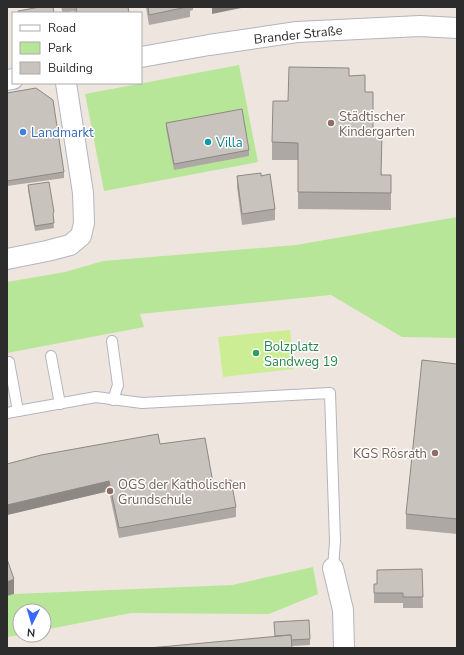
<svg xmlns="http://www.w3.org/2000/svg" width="464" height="655" font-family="'Nunito Sans',sans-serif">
	<rect width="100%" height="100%" fill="#eee6de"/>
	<g fill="#b7e699">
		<polygon points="239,65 258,162 104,191 85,94"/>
		<polygon points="457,217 457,338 402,337 331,295 140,314 144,327 7,353 7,282 65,272 103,261 296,245"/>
		<polygon points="313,567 318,594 269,614 131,613 44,630 44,611 20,611 20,635 7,637 7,596 14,594 232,585"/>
	</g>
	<polygon fill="#cced94" points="290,330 294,369 223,377 218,337"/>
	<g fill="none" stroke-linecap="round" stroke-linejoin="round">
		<defs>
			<g id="service">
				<polyline points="112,341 118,385 113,400"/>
				<polyline points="51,356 60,404"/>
				<polyline points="9,362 18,411"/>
				<polyline points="7,413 96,397 142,403 330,393 335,541 333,568"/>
			</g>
			<g id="minor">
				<polyline points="141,57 209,45 297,32 420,26 457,28"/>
				<polyline points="7,80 13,79"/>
				<polyline points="7,259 47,251 70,245 81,236 84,223 83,193 66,83"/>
				<polyline points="333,568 343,610 344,648"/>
			</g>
		</defs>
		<use href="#service" stroke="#b2b5c0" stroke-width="12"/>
		<use href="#minor" stroke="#b2b5c0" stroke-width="22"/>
		<use href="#service" stroke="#fff" stroke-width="10"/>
		<use href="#minor" stroke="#fff" stroke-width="20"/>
	</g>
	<g fill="#ada8a3">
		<polygon points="61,7 128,7 129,13 75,13 74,11 63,13"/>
		<polygon points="146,7 193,7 193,10 190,11 190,17 149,25"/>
		<polygon points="349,76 365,92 373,134 382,175 391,175 391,210 298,209 298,160 272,160 272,142"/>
		<polygon points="7,93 64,172 64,178 7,186"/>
		<polygon points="166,123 249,150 249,156 174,170 166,128"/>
		<polygon points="237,176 261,176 275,209 275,220 242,225 237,187"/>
		<polygon points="28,185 53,218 54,228 35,231 28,190"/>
		<polygon points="457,364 457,534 406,529 406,514"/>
		<polygon points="160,444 213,483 236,507 236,517 119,538 109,491 7,515 7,464"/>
		<polygon points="422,569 423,608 403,608 403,603 374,603 374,584 377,584"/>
		<polygon points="274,622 310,639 310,645 292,646 275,636"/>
	</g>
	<g fill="#8d8884">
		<polygon points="212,7 246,7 212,14"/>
		<polygon points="109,481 109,491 7,515 7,505"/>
		<polygon points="14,579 14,594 7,596 7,582"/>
	</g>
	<g fill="#c9c3bd" stroke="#8d8884">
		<polygon points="40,7 53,7 54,13 19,13 18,11"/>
		<polygon points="76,7 128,7 129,13 77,13"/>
		<polygon points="148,7 187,7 149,15"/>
		<polygon points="289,67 349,68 349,76 365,75 365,92 373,92 373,134 382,134 381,175 391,175 391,193 298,192 298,143 272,142 273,101 288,101"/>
		<polygon points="36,88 53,100 64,172 7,181 7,93"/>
		<polygon points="242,109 249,150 174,164 166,123"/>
		<polygon points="261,173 261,176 270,174 275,209 242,214 237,176"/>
		<polygon points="49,182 54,212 53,213 54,223 35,226 28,185"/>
		<polygon points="422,360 457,364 457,519 406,514"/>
		<polygon points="158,434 160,444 205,438 213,483 231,480 236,507 119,528 109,481 7,505 7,464 41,455"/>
		<polygon points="7,559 14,579 7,582"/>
		<polygon points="422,569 423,597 403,597 403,593 374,593 374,584 377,584 377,570"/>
		<polygon points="309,620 310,639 291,640 291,635 275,636 274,622"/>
		<polygon points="291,635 292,648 149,648"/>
	</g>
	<g fill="#8d6e63" stroke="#fff" stroke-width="1.5">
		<circle cx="331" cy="123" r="4"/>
		<circle cx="435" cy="453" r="4"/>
		<circle cx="110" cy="491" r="4"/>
	</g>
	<circle fill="#3f7fe0" stroke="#fff" stroke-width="1.5" cx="23" cy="132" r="4"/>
	<circle fill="#0f9aa8" stroke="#fff" stroke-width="1.5" cx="208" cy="142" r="4"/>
	<circle fill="#2e9e5b" stroke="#fff" stroke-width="1.5" cx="256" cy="353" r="4"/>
	<g text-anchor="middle" stroke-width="3" stroke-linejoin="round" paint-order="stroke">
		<g font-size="13" fill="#2c2c2c" stroke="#fff">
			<text transform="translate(298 34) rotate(-6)" y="5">Brander Straße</text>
		</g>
		<g font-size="13" fill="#785e54" stroke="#fff" text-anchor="start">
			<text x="339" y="121">Städtischer<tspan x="339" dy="15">Kindergarten</tspan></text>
			<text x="427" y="458" text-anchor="end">KGS Rösrath</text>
			<text x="118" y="489">OGS der Katholischen<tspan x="118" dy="15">Grundschule</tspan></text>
		</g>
		<g font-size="13" fill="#366cbe" stroke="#fff" text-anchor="start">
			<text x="31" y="137">Landmarkt</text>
		</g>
		<g font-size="13" fill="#0d838f" stroke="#fff" text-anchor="start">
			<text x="216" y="147">Villa</text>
		</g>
		<g font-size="13" fill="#27864d" stroke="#fff" text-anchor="start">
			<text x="264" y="351">Bolzplatz<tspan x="264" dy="15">Sandweg 19</tspan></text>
		</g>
	</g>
	<rect width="464" height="655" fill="none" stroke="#2c2c2c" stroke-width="16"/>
	<rect x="12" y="12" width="130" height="72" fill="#ffffff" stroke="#ababab"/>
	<rect x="20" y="25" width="20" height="6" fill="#ffffff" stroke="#ababab"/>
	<text x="48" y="32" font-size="12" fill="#2c2c2c">Road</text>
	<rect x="20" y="42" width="20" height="12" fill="#b7e699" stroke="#ababab"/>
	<text x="48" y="52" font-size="12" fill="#2c2c2c">Park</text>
	<rect x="20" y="62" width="20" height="12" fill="#c9c3bd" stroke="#ababab"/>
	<text x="48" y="72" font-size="12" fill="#2c2c2c">Building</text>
	<g transform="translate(32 623) rotate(185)"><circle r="19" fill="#ffffff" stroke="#ababab"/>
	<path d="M0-3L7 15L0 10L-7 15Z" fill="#3a68ff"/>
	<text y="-6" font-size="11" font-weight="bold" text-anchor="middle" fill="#2c2c2c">N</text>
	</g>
</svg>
